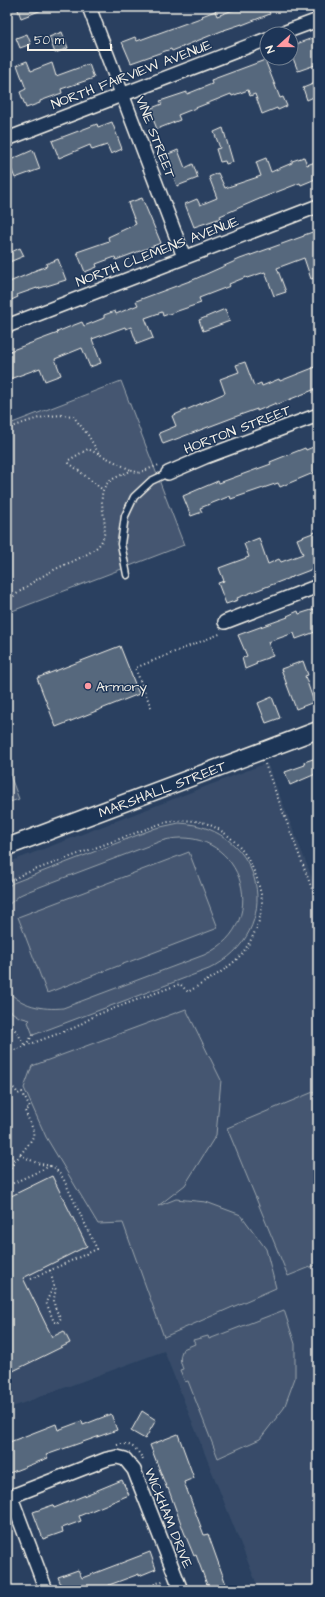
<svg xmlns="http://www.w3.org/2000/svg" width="325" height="1597" font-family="'Architects Daughter',sans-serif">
	<rect width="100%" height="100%" fill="#2a4060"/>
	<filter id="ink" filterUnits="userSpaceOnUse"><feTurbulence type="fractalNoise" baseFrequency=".025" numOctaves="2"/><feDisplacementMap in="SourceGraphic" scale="8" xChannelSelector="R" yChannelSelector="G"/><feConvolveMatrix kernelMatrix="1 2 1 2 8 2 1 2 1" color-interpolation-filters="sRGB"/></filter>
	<g filter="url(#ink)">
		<polygon fill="#374c69" points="267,763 318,893 318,1590 259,1590 164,1351 7,1409 7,863"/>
		<g fill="#445771" stroke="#9ca4ac">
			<polygon points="121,381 184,545 7,613 7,425"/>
			<polygon points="7,767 19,799 7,803"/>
			<path d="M179,823C265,827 287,932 209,969L33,1035L28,1022L30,1020L19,1017L7,1009V990C21,1006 42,1010 63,1008L204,955C277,922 238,819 161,841L29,891L20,895L7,906V887L13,883L156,828Z"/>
			<polygon points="189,852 218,928 47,993 18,917"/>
			<polygon points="186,1009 221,1080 216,1135 185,1185 158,1206 176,1199 206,1202 241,1215 266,1249 276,1288 164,1337 123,1223 98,1224 46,1137 24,1088 32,1066"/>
			<polygon points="318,1090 318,1264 288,1276 227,1128"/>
			<path d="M284,1310L295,1344V1378L284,1408L260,1439L218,1458L188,1381L185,1382L180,1370L183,1369C180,1361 179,1357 183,1349L195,1344L193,1340L208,1336L209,1339Z"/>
		</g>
		<g fill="#56677d" stroke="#f4f1e8">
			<polygon points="17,7 47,7 47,8 21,18"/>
			<polygon points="241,7 267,7 270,14 242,25 242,24 224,30 172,51 171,49 131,63 122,42 135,37 137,41 203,17 202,16 215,11 217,16"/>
			<polygon points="62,32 68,48 55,53 49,37"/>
			<polygon points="27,34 31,44 20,48 16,38"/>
			<polygon points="318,36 318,64 298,71 291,53 291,46"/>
			<polygon points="265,60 280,98 283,97 287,106 278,110 277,108 262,114 255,94 250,96 248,90 232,96 231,94 178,115 180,120 157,129 149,109 162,104 160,101 187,92 187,94 212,84 211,80"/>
			<polygon points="27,61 31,71 52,63 56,76 89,64 94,78 61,89 62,93 40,101 40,103 26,108 20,92 26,89 17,65"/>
			<polygon points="318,82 318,95 307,100 303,88"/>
			<polygon points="112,122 122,149 111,154 107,145 92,150 90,145 59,158 52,141 97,124 98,127"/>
			<polygon points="223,128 233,162 226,164 225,161 220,162 216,149 220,148 214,132"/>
			<polygon points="33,150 40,169 15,178 8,161"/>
			<polygon points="178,150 185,168 193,164 198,178 177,186 172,173 173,172 166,155"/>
			<polygon points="304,157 307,165 318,161 318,178 301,185 300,183 264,197 220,216 221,218 194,227 185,204 197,199 200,205 217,198 209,177 218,173 225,188 261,176 256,162 266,158 271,172 292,163 292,161"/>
			<polygon points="142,198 161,243 116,260 115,257 96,264 97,267 85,272 77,252 109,241 108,237 136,224 128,203"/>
			<polygon points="318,230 318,277 311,279 304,258 277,268 286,292 274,296 265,272 247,278 246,277 229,284 230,286 199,298 201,303 163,316 162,312 145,318 153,338 137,344 131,327 126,329 125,327 92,339 101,363 90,367 82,348 55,359 61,375 45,381 40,368 7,380 7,352 58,333 57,332 69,327 82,322 84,326 104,318 104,315 115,311 116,314 138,305 136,301 195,279 240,259 304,236 304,235"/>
			<polygon points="20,248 24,256 7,263 7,254"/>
			<polygon points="58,259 66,280 37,289 37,288 17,295 18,297 7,302 7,283 31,273 31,272 47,266 46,264"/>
			<polygon points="225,309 230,321 203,331 199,320"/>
			<polygon points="245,362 254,386 261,383 262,386 279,379 280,381 318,366 318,388 276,405 276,403 257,411 257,409 240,415 163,444 159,433 176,426 172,416 225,393 220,379 239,372 236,365"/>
			<polygon points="318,445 318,471 280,487 278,483 231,499 230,496 200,508 202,512 191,516 183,496 218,481 219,483 271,464 270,462 305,448 306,450"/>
			<polygon points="318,531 318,567 237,598 238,600 226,604 218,583 224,581 219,568 249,557 244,544 259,538 268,564 279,559 281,562 303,554 297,539"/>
			<polygon points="318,608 318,631 296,639 294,633 268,642 273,656 256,662 257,664 245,669 242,658 247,656 238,635 288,617 287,616 298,611 299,614"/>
			<polygon points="120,646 139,694 56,727 37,678"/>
			<polygon points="303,661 308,675 305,676 314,702 296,709 281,669"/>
			<polygon points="272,697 280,718 266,723 258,703"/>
			<polygon points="316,758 318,763 318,773 290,785 285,772 305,765 304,762"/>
			<polygon points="52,1176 87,1246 23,1278 52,1337 64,1331 70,1343 7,1374 7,1198"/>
			<polygon points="142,1411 156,1420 145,1439 131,1431"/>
			<polygon points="111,1414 117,1430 46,1455 48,1458 7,1474 7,1443 56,1424 58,1430 82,1421 83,1425"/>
			<polygon points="178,1434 194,1478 184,1482 204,1535 208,1534 228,1590 209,1590 196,1555 194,1556 184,1532 168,1488 167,1489 150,1445"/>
			<polygon points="122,1480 129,1495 79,1516 81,1521 62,1528 63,1532 43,1539 33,1512 53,1505 54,1508"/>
			<polygon points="150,1552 156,1569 139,1576 139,1574 109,1585 109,1586 99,1590 63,1590 58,1577 78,1570 82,1578"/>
		</g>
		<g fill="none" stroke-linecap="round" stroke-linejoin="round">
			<defs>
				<polyline id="service" points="127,575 121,544 125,516 134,497 151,481 168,473"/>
				<g id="minor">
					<polyline points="89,7 184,257"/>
					<polyline points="280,34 318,20"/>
					<polyline points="7,139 267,39"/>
					<polyline points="7,326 318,206"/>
					<polyline points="168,473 205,457 318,415"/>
					<polyline points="225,622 318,586"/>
					<polyline points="11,1497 46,1590"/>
					<polyline points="7,1498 107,1459 117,1457 125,1459 134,1470 181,1590"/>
				</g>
				<polyline id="tertiary" points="7,847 318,730"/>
			</defs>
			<use href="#service" stroke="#f4f1e8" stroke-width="9"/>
			<use href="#minor" stroke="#f4f1e8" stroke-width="16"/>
			<use href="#tertiary" stroke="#f4f1e8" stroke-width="19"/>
			<g stroke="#f4f1e8" stroke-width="2" stroke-dasharray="1 3" stroke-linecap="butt">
				<path d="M7,429C31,420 48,413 73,416L88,435L99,454L131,470"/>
				<polyline points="98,454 88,449 69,460 69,463 103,490"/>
				<path d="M7,601C21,591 34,580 50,572C64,564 90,556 100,544C113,526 94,500 106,485C111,478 125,474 132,470L138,473L159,465"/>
				<polyline points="151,707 135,668 222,633"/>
				<polyline points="265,764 318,905"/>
				<path d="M7,883L21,875L163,823C178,820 194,819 208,824C234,835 248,854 257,879C259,886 262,896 262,903C262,918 254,936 246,948C233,968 207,980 188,992L180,984L96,1015L76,1027L25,1046L17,1032L7,1022"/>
				<polyline points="7,1053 25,1046 33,1035"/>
				<path d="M10,1086L15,1089L18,1094L22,1092L30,1108L25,1111C36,1137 38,1132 20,1155"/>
				<polyline points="7,1154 15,1160"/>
				<polyline points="7,1170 10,1168 20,1155 37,1163 50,1166 7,1186"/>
				<path d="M50,1270L54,1286L46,1302L54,1322L57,1323L61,1318C54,1308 52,1302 56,1290L54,1286"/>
				<polyline points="31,1279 97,1249 63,1178 54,1167 50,1166"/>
				<path d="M117,1445C129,1441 138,1449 143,1460"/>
				<polyline points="139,1590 165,1580"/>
			</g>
			<use href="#service" stroke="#1d3557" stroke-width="6"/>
			<use href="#minor" stroke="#1d3557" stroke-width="13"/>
			<use href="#tertiary" stroke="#1d3557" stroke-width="16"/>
		</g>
	</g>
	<circle fill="#ff9aa2" stroke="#1d3557" stroke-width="1.5" cx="88" cy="686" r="4"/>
	<g text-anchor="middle" stroke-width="3" stroke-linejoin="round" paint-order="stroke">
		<g font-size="14" fill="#f4f1e8" stroke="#1d3557">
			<text transform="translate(131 74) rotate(-21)" y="5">NORTH FAIRVIEW AVENUE</text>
			<text transform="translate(156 137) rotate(69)" y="5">VINE STREET</text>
			<text transform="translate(157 251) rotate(-21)" y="5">NORTH CLEMENS AVENUE</text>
			<text transform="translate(237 429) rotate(-21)" y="5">HORTON STREET</text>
			<text transform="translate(162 789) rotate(-21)" y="5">MARSHALL STREET</text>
			<text transform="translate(169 1518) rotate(68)" y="5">WICKHAM DRIVE</text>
		</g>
		<g font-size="14" fill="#f4f1e8" stroke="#1d3557" text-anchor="start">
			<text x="96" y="691">Armory</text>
		</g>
	</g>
	<rect width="325" height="1597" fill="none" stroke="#1d3557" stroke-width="24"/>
	<rect x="12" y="12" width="301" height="1573" fill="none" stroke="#f4f1e8" stroke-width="1.5" filter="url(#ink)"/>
	<g transform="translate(279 46) rotate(249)"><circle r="19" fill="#1d3557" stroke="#738091"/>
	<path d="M0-3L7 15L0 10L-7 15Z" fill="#ff9aa2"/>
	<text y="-6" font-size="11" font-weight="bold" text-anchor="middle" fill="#f4f1e8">N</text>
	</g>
	<path d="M28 44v6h83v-6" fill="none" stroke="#f4f1e8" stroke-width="2"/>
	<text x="34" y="44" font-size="12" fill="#f4f1e8" stroke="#1d3557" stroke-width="3" paint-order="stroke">50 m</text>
</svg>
